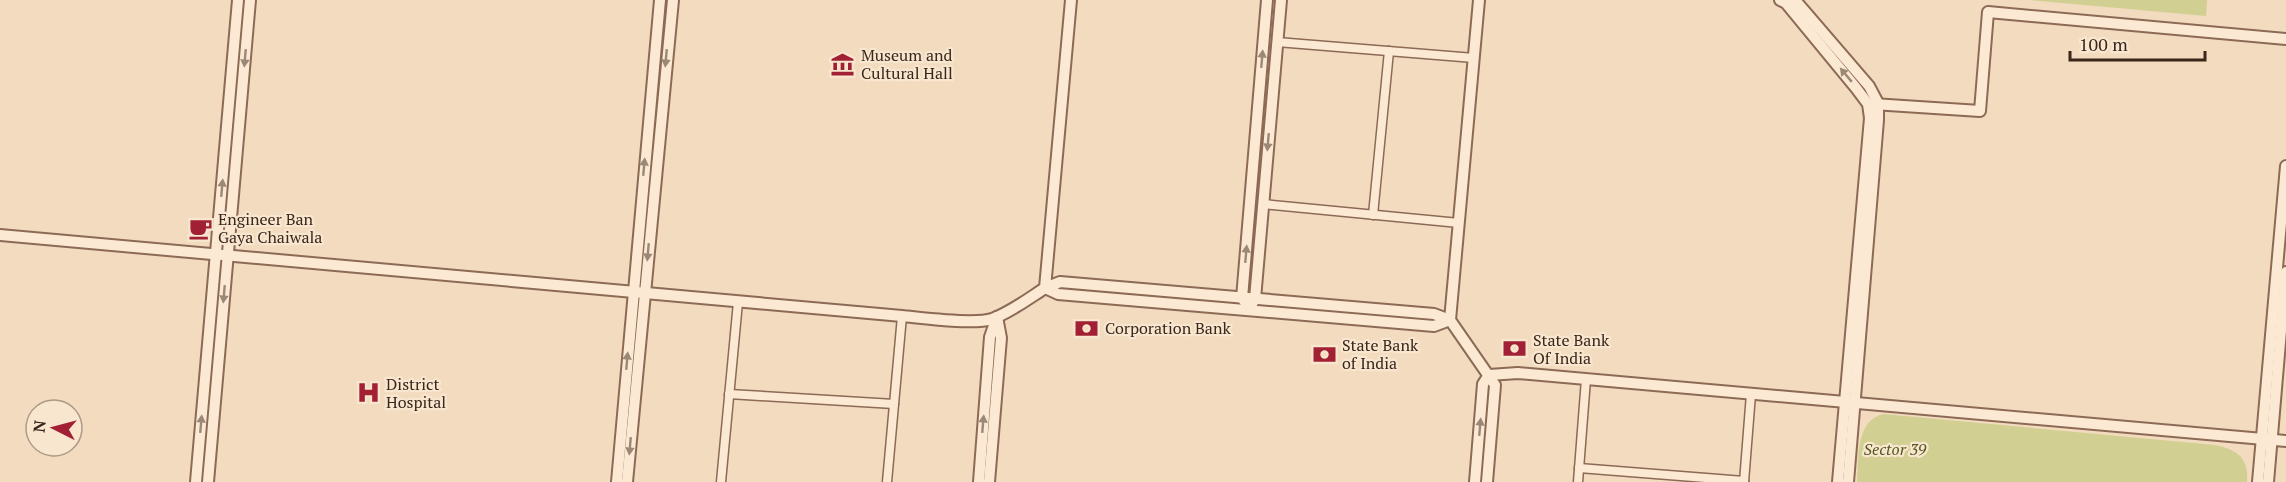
<svg xmlns="http://www.w3.org/2000/svg" width="2286" height="482" font-family="'PT Serif',serif">
	<rect width="100%" height="100%" fill="#f2dbbf"/>
	<g fill="#d1cf92">
		<polygon points="2030,0 2207,0 2206,16"/>
		<path d="M1883,414L2215,445C2238,450 2249,458 2247,482H1857C1859,459 1855,421 1883,414Z"/>
	</g>
	<g fill="none" stroke-linecap="round" stroke-linejoin="round">
		<defs>
			<g id="minor">
				<polyline points="1277,42 1474,58"/>
				<polyline points="1263,204 1459,223"/>
				<polyline points="1373,215 1389,51"/>
				<polyline points="729,394 894,404"/>
				<polyline points="1579,468 1744,481"/>
				<polyline points="721,482 738,302"/>
				<polyline points="887,482 902,316"/>
				<polyline points="1578,482 1586,379"/>
				<polyline points="1744,482 1751,394"/>
			</g>
			<g id="tertiary">
				<polyline points="1479,0 1450,320 1495,385 1487,482"/>
				<polyline points="1780,0 1786,3 1856,88 1868,104 1870,118 1838,482"/>
				<polyline points="1795,0 1869,86 1878,103 1878,120 1848,482"/>
				<polyline points="1873,104 1980,111 1988,12 2286,39"/>
				<path d="M0,235L902,316C923,318 973,325 992,319C1011,312 1028,299 1045,288L1071,0"/>
				<polygon points="1060,282 1434,314 1450,320 1434,326 1058,294 1045,288"/>
				<polyline points="1245,302 1242,298 1267,0"/>
				<polyline points="1252,304 1255,299 1281,0"/>
				<polyline points="1489,375 1518,373 2286,441"/>
				<polyline points="196,482 238,0"/>
				<polyline points="208,482 250,0"/>
				<polyline points="617,482 660,0"/>
				<polyline points="627,482 673,0"/>
				<polyline points="979,482 990,337 997,317"/>
				<polyline points="989,482 1001,338 997,317"/>
				<polyline points="1475,482 1483,384 1489,375"/>
				<polyline points="2258,482 2286,166"/>
				<polyline points="2268,482 2286,272"/>
			</g>
		</defs>
		<use href="#minor" stroke="#8c6a55" stroke-width="11"/>
		<use href="#tertiary" stroke="#8c6a55" stroke-width="14"/>
		<use href="#minor" stroke="#fce9d3" stroke-width="8"/>
		<use href="#tertiary" stroke="#fce9d3" stroke-width="10"/>
	</g>
	<defs><path id="oneway-solid" d="M-6-.8H1V-3.2L6.5 0L1 3.2V.8H-6Z" transform="scale(1.5)"/></defs>
	<g fill="#9b8877">
		<use href="#oneway-solid" transform="translate(245 58) rotate(95)"/>
		<use href="#oneway-solid" transform="translate(666 58) rotate(95)"/>
		<use href="#oneway-solid" transform="translate(1262 59) rotate(-85)"/>
		<use href="#oneway-solid" transform="translate(1846 75) rotate(-130)"/>
		<use href="#oneway-solid" transform="translate(1268 142) rotate(95)"/>
		<use href="#oneway-solid" transform="translate(644 167) rotate(-85)"/>
		<use href="#oneway-solid" transform="translate(222 188) rotate(-85)"/>
		<use href="#oneway-solid" transform="translate(648 252) rotate(95)"/>
		<use href="#oneway-solid" transform="translate(1246 254) rotate(-85)"/>
		<use href="#oneway-solid" transform="translate(224 294) rotate(95)"/>
		<use href="#oneway-solid" transform="translate(627 361) rotate(-85)"/>
		<use href="#oneway-solid" transform="translate(201 424) rotate(-85)"/>
		<use href="#oneway-solid" transform="translate(983 424) rotate(-85)"/>
		<use href="#oneway-solid" transform="translate(1480 427) rotate(-85)"/>
		<use href="#oneway-solid" transform="translate(630 446) rotate(95)"/>
	</g>
	<defs>
		<symbol id="museum-bare" viewBox="-9 -9 18 18"><path d="M0-6L6-3V-2H-6V-3ZM-5-1h2V3h-2ZM-1-1h2V3h-2ZM3-1h2V3H3ZM-6 4H6V6H-6Z" fill="#a12034" stroke="#f9e6cf" stroke-width="2.5" paint-order="stroke"/></symbol>
		<symbol id="cafe-bare" viewBox="-9 -9 18 18"><path d="M-5.5-4.5H6V0H3Q3 3.5 0 3.5H-2.5Q-5.5 3.5-5.5 0ZM3-3.2v2h1.7v-2ZM-6 4.5H4V6H-6Z" fill="#a12034" stroke="#f9e6cf" stroke-width="2.5" paint-order="stroke"/></symbol>
		<symbol id="bank-bare" viewBox="-9 -9 18 18"><path d="M-6-4H6V4H-6ZM0-2.3a2.3 2.3 0 1 0 0 4.6a2.3 2.3 0 1 0 0-4.6Z" fill="#a12034" stroke="#f9e6cf" stroke-width="2.5" paint-order="stroke"/></symbol>
		<symbol id="hospital-bare" viewBox="-9 -9 18 18"><path d="M-5-5h3v3.5h4V-5h3V5h-3V1.5h-4V5h-3Z" fill="#a12034" stroke="#f9e6cf" stroke-width="2.5" paint-order="stroke"/></symbol>
	</defs>
	<g fill-rule="evenodd">
		<use href="#museum-bare" x="826" y="48" width="33" height="33"/>
		<use href="#cafe-bare" x="184" y="212" width="33" height="33"/>
		<use href="#bank-bare" x="1070" y="312" width="33" height="33"/>
		<use href="#bank-bare" x="1498" y="332" width="33" height="33"/>
		<use href="#bank-bare" x="1308" y="338" width="33" height="33"/>
		<use href="#hospital-bare" x="352" y="376" width="33" height="33"/>
	</g>
	<g text-anchor="middle" stroke-width="4.5" stroke-linejoin="round" paint-order="stroke">
		<g font-size="16" fill="#3a261b" stroke="#f9e6cf" text-anchor="start">
			<text x="861" y="61">Museum and<tspan x="861" dy="18">Cultural Hall</tspan></text>
			<text x="218" y="225">Engineer Ban<tspan x="218" dy="18">Gaya Chaiwala</tspan></text>
			<text x="1105" y="334">Corporation Bank</text>
			<text x="1533" y="346">State Bank<tspan x="1533" dy="18">Of India</tspan></text>
			<text x="1342" y="351">State Bank<tspan x="1342" dy="18">of India</tspan></text>
			<text x="386" y="390">District<tspan x="386" dy="18">Hospital</tspan></text>
		</g>
		<g font-size="16" font-style="italic" fill="#535920" stroke="#f9e6cf">
			<text x="1895" y="455">Sector 39</text>
		</g>
	</g>
	<g transform="translate(54 428) rotate(276)"><circle r="28" fill="#f9e6cf" stroke="#ad9987" stroke-width="1.5"/>
	<path d="M0-4.5L10 22L0 15L-10 22Z" fill="#a12034"/>
	<text y="-9" font-size="16" font-weight="bold" text-anchor="middle" fill="#3a261b">N</text>
	</g>
	<path d="M2070 51v9h135v-9" fill="none" stroke="#3a261b" stroke-width="3"/>
	<text x="2079" y="51" font-size="18" fill="#3a261b" stroke="#f9e6cf" stroke-width="4.5" paint-order="stroke">100 m</text>
</svg>
